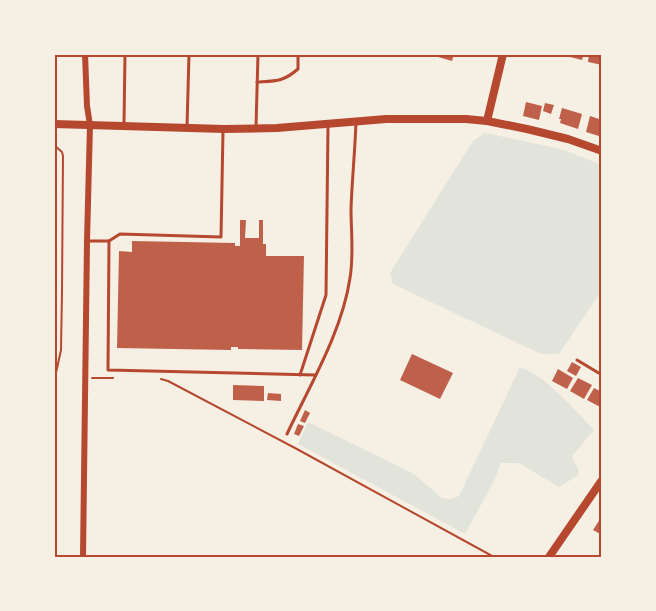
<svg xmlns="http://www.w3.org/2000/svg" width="656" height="611" font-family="Commissioner,sans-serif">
	<rect width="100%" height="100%" fill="#f6efe4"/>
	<g fill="#e2e4dc">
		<polygon points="485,133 561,149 602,165 602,290 559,354 541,354 393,284 390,273 473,141"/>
		<path d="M520,367C546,376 575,410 594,430L572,456L579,471L577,476L559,487L519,463H501L495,479L465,534L298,444L308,422L414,474L442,498L451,499L459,496Z"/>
	</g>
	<g fill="#bf614a">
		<polygon points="439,54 454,54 452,61 438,57"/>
		<polygon points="570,54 584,54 582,60 570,57"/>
		<polygon points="589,54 602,54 602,65 588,62"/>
		<polygon points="526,102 542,106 539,120 523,116"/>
		<polygon points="545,103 554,105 551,114 543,111"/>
		<polygon points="562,108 582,114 578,129 560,123 561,119 559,119"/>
		<polygon points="590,116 602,120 602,137 586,132"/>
		<polygon points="240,220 246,220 245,238 259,238 259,220 263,220 263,244 266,244 266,256 304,256 302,350 238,349 238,347 231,347 231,350 117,348 119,251 132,252 132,241 235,243 235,246 240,246"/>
		<polygon points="412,354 453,373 440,399 400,380"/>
		<polygon points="572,362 581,367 576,376 567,371"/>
		<polygon points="558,369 573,378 567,389 552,381"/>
		<polygon points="578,378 592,385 584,399 570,391"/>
		<polygon points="233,385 264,386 264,401 233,400"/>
		<polygon points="594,388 602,392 602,408 587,400"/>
		<polygon points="268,393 281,394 281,401 267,400"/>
		<polygon points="305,410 310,413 305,423 300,421"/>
		<polygon points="298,424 304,426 299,436 294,434"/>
		<polygon points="602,516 602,535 593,530"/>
	</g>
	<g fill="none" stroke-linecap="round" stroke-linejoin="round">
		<g stroke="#b5482f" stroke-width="2">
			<polyline points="54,145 62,152 63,156 62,291 61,350 54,382"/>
			<polyline points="92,378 113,378"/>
			<polyline points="161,379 168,381 295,448 494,557"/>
			<polyline points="54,383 54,415"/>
		</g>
		<g stroke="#b5482f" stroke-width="3">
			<path d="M257,82C276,81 283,82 298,69V54"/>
			<polyline points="124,124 125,54"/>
			<polyline points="187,127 189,54"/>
			<polyline points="256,127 258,54"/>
			<polyline points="87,241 109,241 120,234 221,237 223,131"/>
			<polyline points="109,241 108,370 315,375"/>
			<polyline points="577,360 602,375"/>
			<polyline points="300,375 326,295 328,126"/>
			<path d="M287,434C310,385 342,332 350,278C354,255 351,231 351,209C352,180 355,151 356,122"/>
		</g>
		<polyline stroke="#b5482f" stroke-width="6" points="83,557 87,241 90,125 87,106 85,54"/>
		<g stroke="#b5482f" stroke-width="8">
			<polyline points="487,121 503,54"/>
			<polyline points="54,124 224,129 277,128 386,119 466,119 487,121 527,129 568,139 602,151"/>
			<polyline points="549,557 602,480"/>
		</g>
	</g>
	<rect width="656" height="611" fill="none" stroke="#f6efe4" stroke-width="111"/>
	<rect x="56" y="56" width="544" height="500" fill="none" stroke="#b5482f" stroke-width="2"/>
</svg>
